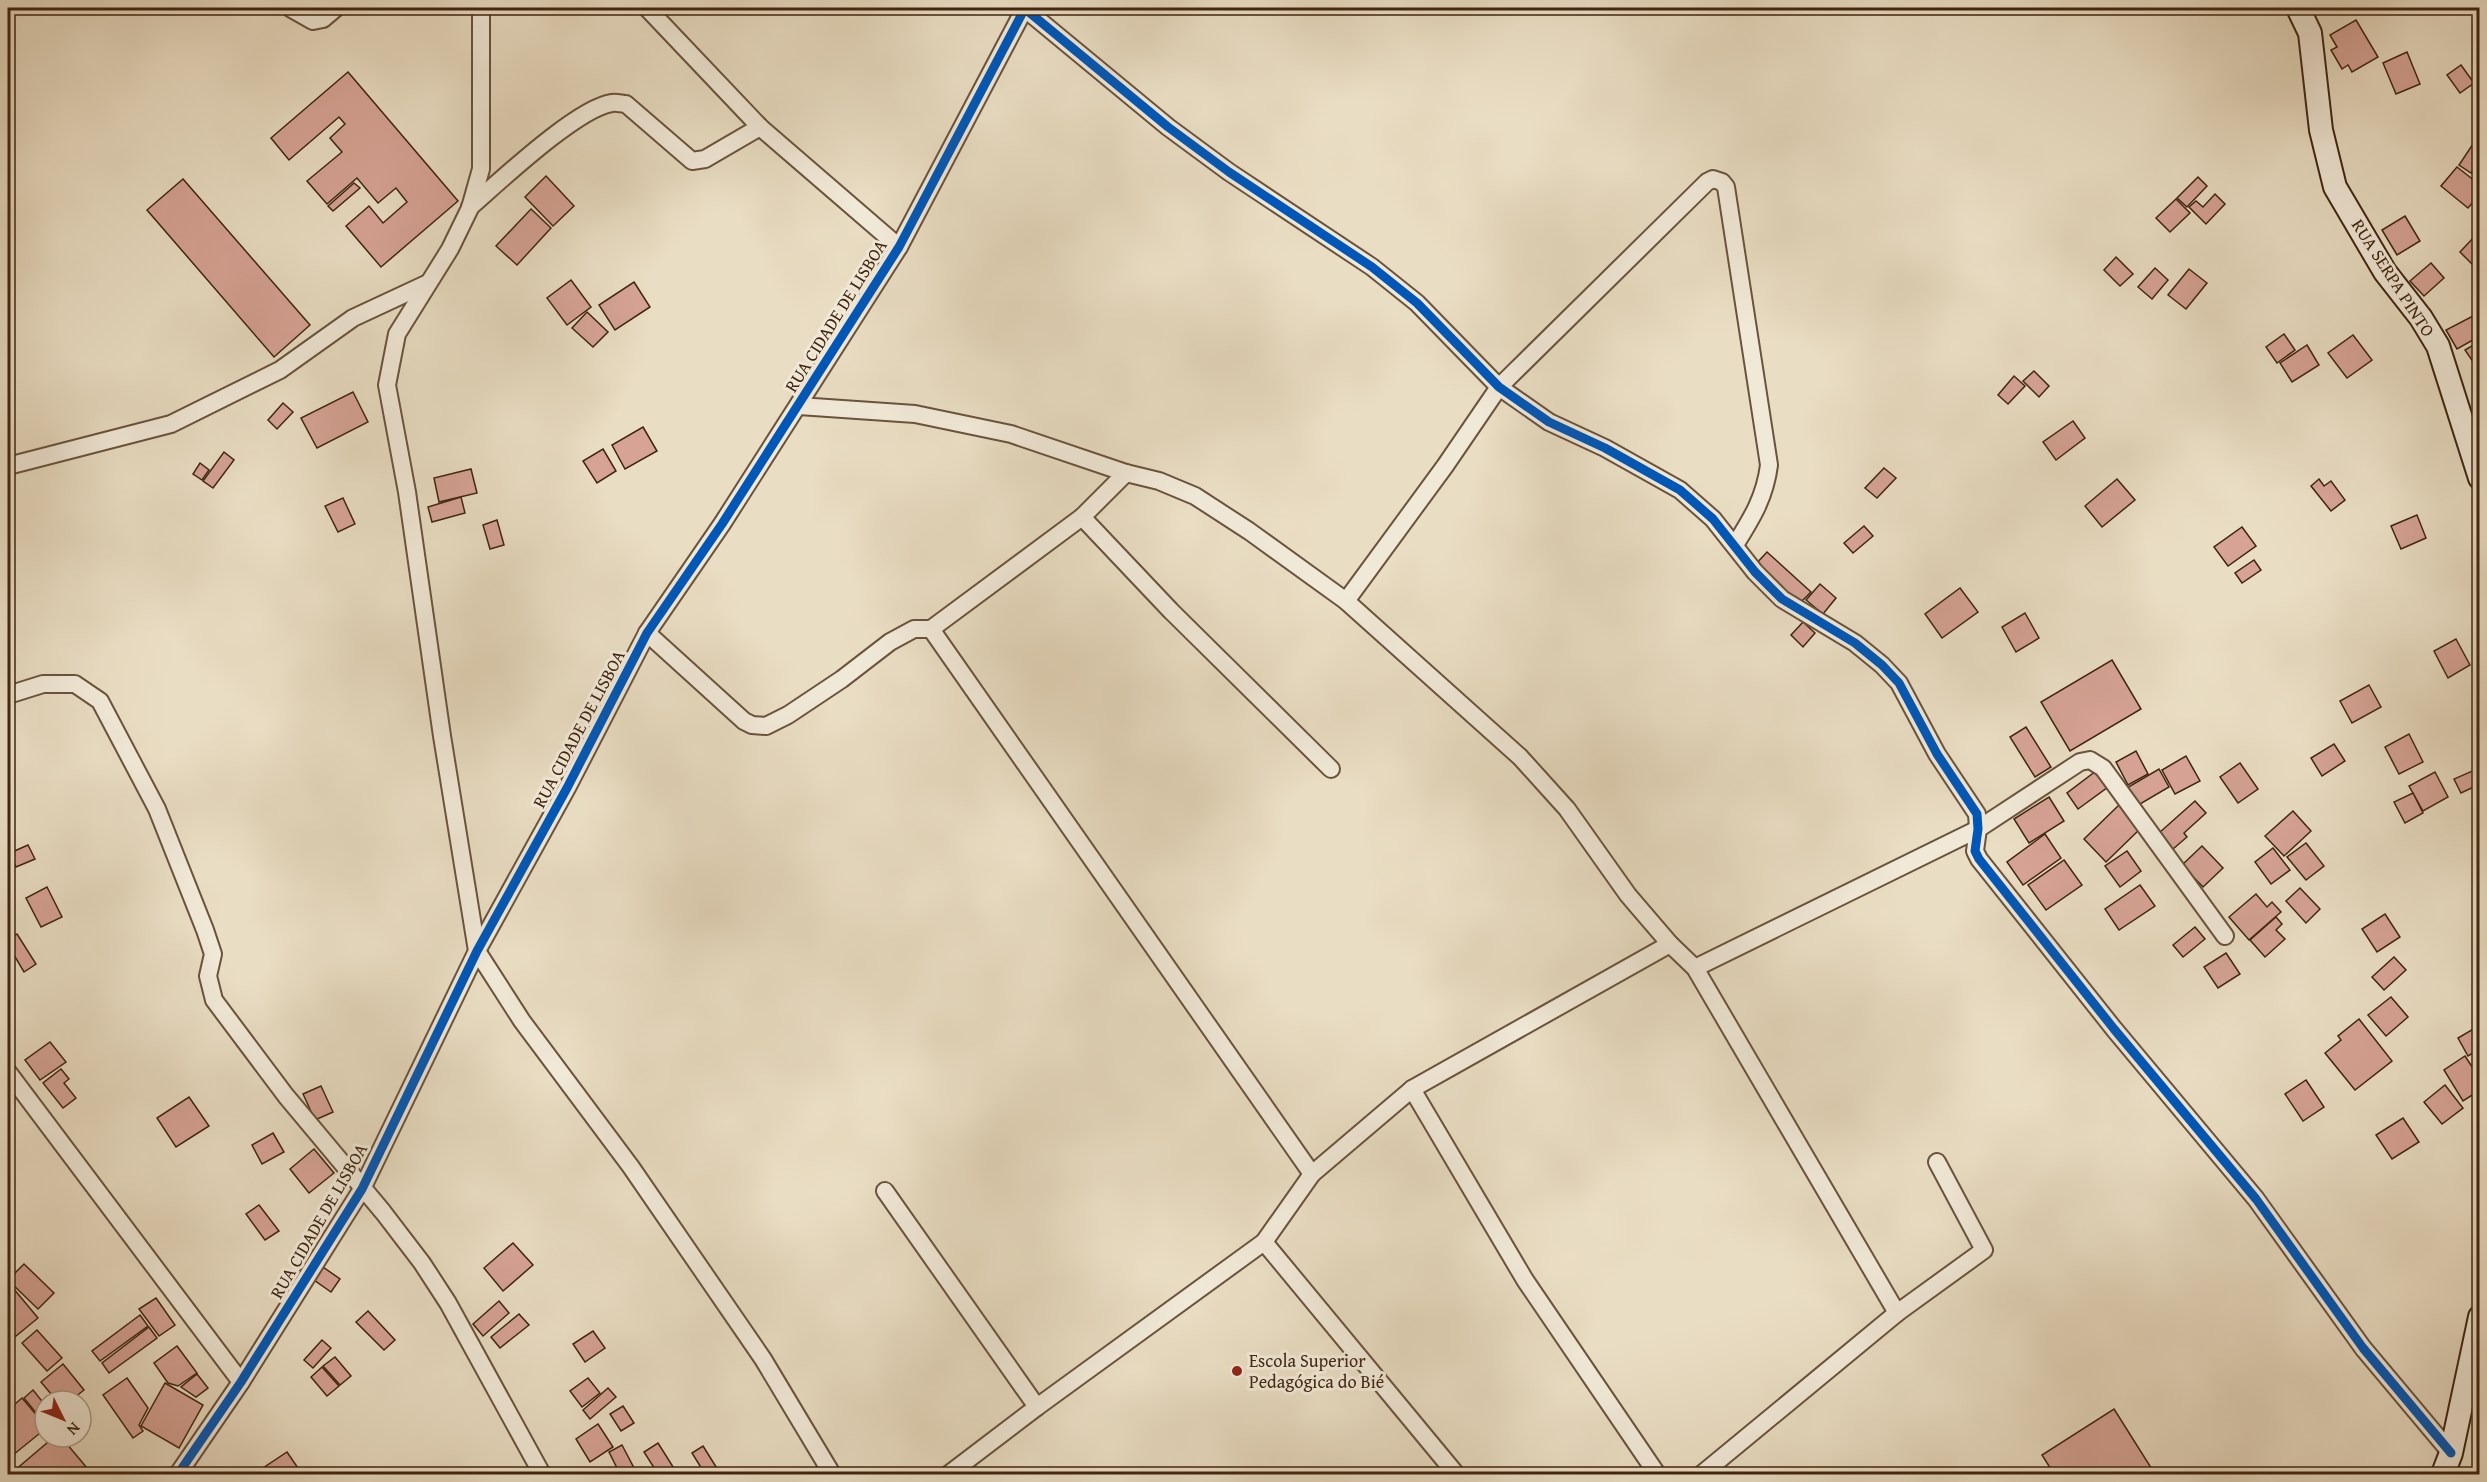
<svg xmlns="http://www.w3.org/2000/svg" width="2487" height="1482" font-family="'Gentium Book Plus',serif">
	<rect width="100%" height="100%" fill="#e9ddc3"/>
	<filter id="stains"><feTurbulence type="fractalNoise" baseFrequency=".00333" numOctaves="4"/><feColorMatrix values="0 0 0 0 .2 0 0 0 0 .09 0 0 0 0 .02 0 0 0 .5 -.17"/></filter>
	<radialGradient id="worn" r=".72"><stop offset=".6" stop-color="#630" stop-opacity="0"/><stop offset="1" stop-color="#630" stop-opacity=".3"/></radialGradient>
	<g fill="#d6a395" stroke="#3f2510" stroke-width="1.5">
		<polygon points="2356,20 2378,57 2352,72 2348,65 2342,69 2331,50 2337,47 2330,35"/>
		<polygon points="2407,52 2420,84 2396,94 2383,63"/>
		<polygon points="2461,65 2474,83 2460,93 2447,75"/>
		<polygon points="348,72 458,201 381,267 346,226 369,206 383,223 407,202 396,188 378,203 357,178 327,204 307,181 342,152 330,138 345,124 339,117 289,160 271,138"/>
		<polygon points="2473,144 2480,148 2480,160 2471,173 2459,165"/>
		<polygon points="2457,167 2480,185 2480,194 2468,208 2441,186"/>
		<polygon points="546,176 574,206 553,226 525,197"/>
		<polygon points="2198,177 2207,186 2187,207 2177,198"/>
		<polygon points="183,179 310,325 274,357 147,210"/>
		<polygon points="354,183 360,188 333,211 328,206"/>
		<polygon points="2215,194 2225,204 2206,224 2189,207 2196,201 2203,207"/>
		<polygon points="2176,199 2190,213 2170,232 2156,218"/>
		<polygon points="531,209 551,228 517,265 496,246"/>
		<polygon points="2405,216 2420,241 2397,255 2382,230"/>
		<polygon points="2474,237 2480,243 2480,259 2473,265 2460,252"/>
		<polygon points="2116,257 2133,274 2120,286 2104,270"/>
		<polygon points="2431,263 2444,278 2424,296 2410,281"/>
		<polygon points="2155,268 2168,280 2152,299 2138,287"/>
		<polygon points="2189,269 2207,283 2186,309 2168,295"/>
		<polygon points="571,280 591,307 567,325 547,298"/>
		<polygon points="634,282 650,307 615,330 599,305"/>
		<polygon points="587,312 608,332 593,347 572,328"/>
		<polygon points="2473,316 2480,328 2480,336 2457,349 2446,330"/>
		<polygon points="2284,334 2295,350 2277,363 2266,347"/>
		<polygon points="2353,335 2372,360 2347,378 2328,353"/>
		<polygon points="2480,341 2480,372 2465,350"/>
		<polygon points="2307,345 2319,365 2292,382 2280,363"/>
		<polygon points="2034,371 2049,386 2039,397 2023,381"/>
		<polygon points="2014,376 2025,386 2008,404 1998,395"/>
		<polygon points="353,392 368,422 317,448 301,418"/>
		<polygon points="283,403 293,412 277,429 268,420"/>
		<polygon points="2073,421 2085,438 2056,460 2043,442"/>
		<polygon points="643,427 657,451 625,469 612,445"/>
		<polygon points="603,449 616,471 597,483 583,461"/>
		<polygon points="224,452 234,460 213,488 203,481"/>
		<polygon points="200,463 209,470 202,480 193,474"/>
		<polygon points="1884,468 1896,478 1877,498 1865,488"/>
		<polygon points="471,469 477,493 439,502 434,478"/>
		<polygon points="2117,479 2135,500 2102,527 2085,506"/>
		<polygon points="2319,479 2324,486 2331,481 2345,500 2331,511 2311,486"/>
		<polygon points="461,497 465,513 432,522 428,507"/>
		<polygon points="343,498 355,524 338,532 325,506"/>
		<polygon points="2417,515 2426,538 2401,549 2391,526"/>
		<polygon points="497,520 504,545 490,549 483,525"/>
		<polygon points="1864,526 1873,536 1853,553 1844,543"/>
		<polygon points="2242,527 2256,546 2228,566 2214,547"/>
		<polygon points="1767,552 1811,592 1797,606 1754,566"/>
		<polygon points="2254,560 2261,570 2242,583 2235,573"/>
		<polygon points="1820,584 1836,598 1823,614 1806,600"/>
		<polygon points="1960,588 1978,612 1942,638 1925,614"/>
		<polygon points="2025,613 2039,638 2016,652 2002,627"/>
		<polygon points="1803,622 1815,633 1803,647 1791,635"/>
		<polygon points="2456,639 2470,665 2448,678 2434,651"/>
		<polygon points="2112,660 2141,709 2070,751 2041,702"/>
		<polygon points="2369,685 2381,707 2352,723 2340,701"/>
		<polygon points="2026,727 2051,767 2035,777 2010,737"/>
		<polygon points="2409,734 2423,762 2399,774 2385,747"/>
		<polygon points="2334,744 2345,761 2322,776 2311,758"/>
		<polygon points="2136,751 2148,774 2128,785 2116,762"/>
		<polygon points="2186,756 2200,781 2175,794 2162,770"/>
		<polygon points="2240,763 2258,789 2238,803 2220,777"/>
		<polygon points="2479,768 2480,784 2461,793 2454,779"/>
		<polygon points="2159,769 2169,787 2135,807 2125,789"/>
		<polygon points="2096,771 2108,787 2078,809 2067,793"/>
		<polygon points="2435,772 2448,797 2423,811 2409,786"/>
		<polygon points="2413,793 2423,813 2405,823 2394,802"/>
		<polygon points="2049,797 2064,821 2029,843 2014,819"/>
		<polygon points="2195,801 2206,813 2184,833 2187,837 2173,849 2159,833"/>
		<polygon points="2119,805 2141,828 2106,862 2084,839"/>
		<polygon points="2293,811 2311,831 2284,856 2265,836"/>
		<polygon points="2045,834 2061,858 2023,885 2007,862"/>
		<polygon points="2306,843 2324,866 2306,880 2287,857"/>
		<polygon points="28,845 35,859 16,867 10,853"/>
		<polygon points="2202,846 2223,868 2203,887 2182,865"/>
		<polygon points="2273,848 2290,870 2271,884 2255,862"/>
		<polygon points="2127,851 2141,871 2120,887 2105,866"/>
		<polygon points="2064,860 2082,885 2046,910 2028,885"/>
		<polygon points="2140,885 2155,906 2119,930 2105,909"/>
		<polygon points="47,887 62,917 41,927 26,898"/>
		<polygon points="2300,888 2320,909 2306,923 2286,901"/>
		<polygon points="2256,894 2267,907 2272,902 2281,912 2249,940 2229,917"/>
		<polygon points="2385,914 2400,937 2377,952 2362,929"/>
		<polygon points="2276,917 2282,924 2276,930 2285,939 2265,957 2250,940"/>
		<polygon points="2195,927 2205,939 2183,957 2173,945"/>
		<polygon points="17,934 36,964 24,972 8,945 8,940"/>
		<polygon points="2226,953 2240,974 2218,988 2204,967"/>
		<polygon points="2394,957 2406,970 2384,990 2372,977"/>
		<polygon points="2391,997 2408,1017 2386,1036 2368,1015"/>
		<polygon points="2359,1019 2392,1061 2355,1090 2325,1053 2341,1040 2338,1036"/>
		<polygon points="2480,1025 2480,1049 2468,1056 2458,1038"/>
		<polygon points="50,1042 66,1062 40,1080 25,1060"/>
		<polygon points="2465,1056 2480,1079 2480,1090 2463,1101 2444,1070"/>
		<polygon points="61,1069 69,1079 64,1083 76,1098 63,1108 43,1083"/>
		<polygon points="2306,1080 2324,1107 2303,1121 2285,1094"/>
		<polygon points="2445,1085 2463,1108 2442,1124 2424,1102"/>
		<polygon points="321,1086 333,1112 315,1120 303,1094"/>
		<polygon points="189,1097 209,1126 176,1147 157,1118"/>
		<polygon points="2403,1118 2419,1142 2392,1159 2376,1135"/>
		<polygon points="273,1133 284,1152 262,1164 252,1145"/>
		<polygon points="314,1149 334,1173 309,1193 290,1169"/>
		<polygon points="259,1205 279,1231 265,1240 246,1214"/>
		<polygon points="513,1243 533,1265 503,1291 484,1268"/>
		<polygon points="24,1264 54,1293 38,1309 8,1280"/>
		<polygon points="323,1267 340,1279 331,1292 314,1280"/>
		<polygon points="13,1288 38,1318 11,1340 8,1335 8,1292"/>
		<polygon points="156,1298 175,1325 159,1336 139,1309"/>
		<polygon points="499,1301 509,1313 483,1336 473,1324"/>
		<polygon points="368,1311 395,1340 384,1350 356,1322"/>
		<polygon points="519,1314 529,1325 500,1348 491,1337"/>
		<polygon points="140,1315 148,1326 100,1361 92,1351"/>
		<polygon points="149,1327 157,1338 109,1373 102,1363"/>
		<polygon points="37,1330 62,1358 47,1371 22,1343"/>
		<polygon points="593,1331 605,1348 585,1362 573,1344"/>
		<polygon points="322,1340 331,1348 313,1368 304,1360"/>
		<polygon points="177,1346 197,1373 178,1386 168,1383 154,1363"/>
		<polygon points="335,1357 351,1376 340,1385 323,1366"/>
		<polygon points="63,1364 84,1390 70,1401 57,1401 41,1382"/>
		<polygon points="322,1367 339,1386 327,1396 311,1377"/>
		<polygon points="197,1374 208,1388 196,1397 181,1387"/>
		<polygon points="127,1378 148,1408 139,1425 143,1431 133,1438 103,1395"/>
		<polygon points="588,1378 600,1393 582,1407 570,1391"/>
		<polygon points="165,1383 203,1405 179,1448 141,1426"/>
		<polygon points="608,1388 616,1397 590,1419 583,1410"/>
		<polygon points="33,1390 45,1405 45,1424 24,1398"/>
		<polygon points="22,1398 45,1425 45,1429 13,1455 8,1448 8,1410"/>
		<polygon points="623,1406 634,1423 621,1431 610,1414"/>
		<polygon points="2114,1409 2155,1474 2054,1474 2042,1455"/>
		<polygon points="598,1424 613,1447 590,1462 576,1439"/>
		<polygon points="54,1437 61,1437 87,1468 79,1474 18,1474 14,1471"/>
		<polygon points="658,1443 675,1470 668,1474 658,1474 644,1452"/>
		<polygon points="622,1445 634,1468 620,1474 609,1452"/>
		<polygon points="703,1446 718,1470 710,1474 705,1474 692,1453"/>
		<polygon points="287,1452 302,1474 267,1474 263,1468"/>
	</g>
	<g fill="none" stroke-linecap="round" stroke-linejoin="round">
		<defs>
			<g id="street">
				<polyline points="290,8 313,21 323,19 336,8"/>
				<polyline points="481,8 481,169 470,208 450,249 397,334 387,385 407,492 442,736 477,951 522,1021 631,1167 763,1359 832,1474"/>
				<polyline points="647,8 760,127 899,247"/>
				<polyline points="1024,8 1168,127 1229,172 1372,267 1417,303 1499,387 1549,422 1605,448 1680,490 1713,519 1755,572 1782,599 1855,643 1882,665 1899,683 1937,754 1977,814 1978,829 1975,851 1979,859 2114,1029 2256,1199 2363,1348 2451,1453"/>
				<path d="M470,207C499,182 577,108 612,103C616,102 622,104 626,104L692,161L705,159L760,127"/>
				<polyline points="799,406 915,414 1011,434 1126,473 1159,481 1195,496 1249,531 1346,601 1520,757 1567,809 1628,895 1670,944 1695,968 1897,1313"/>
				<polyline points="8,466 171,424 280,370 353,318 426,284"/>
				<polyline points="1082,517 1171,611 1331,769"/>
				<path d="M1346,601L1445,466L1499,387L1707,182L1713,179L1722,182L1726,187L1769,465C1765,497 1752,518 1735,545"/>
				<polyline points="931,629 1312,1174"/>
				<polyline points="647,633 744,721 752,725 766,726 788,715 842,679 890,642 914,629 931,629 1082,517 1126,473"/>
				<polyline points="8,695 43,684 75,684 100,701 157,809 205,930 213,954 208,976 214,1000 286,1096 383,1212 422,1263 448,1303 542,1474"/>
				<polyline points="1695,968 1978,829 2080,762 2090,760 2103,768 2225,936"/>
				<polyline points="8,1072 241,1382"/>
				<polyline points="1412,1089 1525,1280 1657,1474"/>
				<polyline points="885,1191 1037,1407"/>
				<polyline points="1264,1242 1456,1474"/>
				<polyline points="2464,1390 2480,1397"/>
				<polyline points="178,1474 241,1382 362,1189 477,951 567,788 647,633 722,524 899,247 1025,8"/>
				<polyline points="949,1474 1037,1407 1264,1242 1312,1174 1412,1089 1670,944"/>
				<polyline points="1702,1474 1897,1313 1984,1250 1937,1162"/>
			</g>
			<g id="secondary">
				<polyline points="2298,8 2310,33 2321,130 2335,187 2385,272 2421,318 2438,346 2480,478"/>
				<polyline points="2443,1474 2451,1453 2480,1317"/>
			</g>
		</defs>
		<use href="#street" stroke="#6a533d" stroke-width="20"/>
		<use href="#secondary" stroke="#3f2510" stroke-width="26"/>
		<use href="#street" stroke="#f1e9d8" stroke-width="16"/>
		<use href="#secondary" stroke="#f1e9d8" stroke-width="22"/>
		<defs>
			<g id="cycleway">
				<polyline points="1024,8 1168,127 1229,172 1372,267 1417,303 1499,387 1549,422 1605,448 1680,490 1713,519 1755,572 1782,599 1855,643 1882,665 1899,683 1937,754 1977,814 1978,829 1975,851 1979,859 2114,1029 2256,1199 2363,1348 2451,1453"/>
				<polyline points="178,1474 241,1382 362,1189 477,951 567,788 647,633 722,524 899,247 1025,8"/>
			</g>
		</defs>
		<use href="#cycleway" stroke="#f1e9d8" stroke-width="13"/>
		<use href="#cycleway" stroke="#0057b8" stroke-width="9"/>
	</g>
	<circle fill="#8f2418" stroke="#f1e9d8" stroke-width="2" cx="1237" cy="1371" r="6"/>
	<g text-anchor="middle" stroke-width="6" stroke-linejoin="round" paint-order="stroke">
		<g font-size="18" fill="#3f2510" stroke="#f1e9d8">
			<text transform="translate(2393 278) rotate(57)" y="6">RUA SERPA PINTO</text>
			<text transform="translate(836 316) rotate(-58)" y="6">RUA CIDADE DE LISBOA</text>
			<text transform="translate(579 729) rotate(-62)" y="6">RUA CIDADE DE LISBOA</text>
			<text transform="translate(319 1221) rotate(-60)" y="6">RUA CIDADE DE LISBOA</text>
		</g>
		<g font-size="18" fill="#3f2510" stroke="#f1e9d8" text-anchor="start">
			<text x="1249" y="1367">Escola Superior<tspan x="1249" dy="21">Pedagógica do Bié</tspan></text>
		</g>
	</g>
	<rect width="2487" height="1482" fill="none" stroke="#e9ddc3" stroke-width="30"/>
	<rect x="9" y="9" width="2469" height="1464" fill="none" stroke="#3f2510" stroke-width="3"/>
	<rect x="15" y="15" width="2457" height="1452" fill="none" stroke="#3f2510" stroke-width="1.5"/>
	<g transform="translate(63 1419) rotate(133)"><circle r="28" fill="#f1e9d8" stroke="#aa9b88" stroke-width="1.5"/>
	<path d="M0-4.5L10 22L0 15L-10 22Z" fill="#8f2418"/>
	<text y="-9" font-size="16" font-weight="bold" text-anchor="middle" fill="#3f2510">N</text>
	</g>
	<rect width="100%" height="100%" filter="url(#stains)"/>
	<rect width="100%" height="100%" fill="url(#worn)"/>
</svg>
